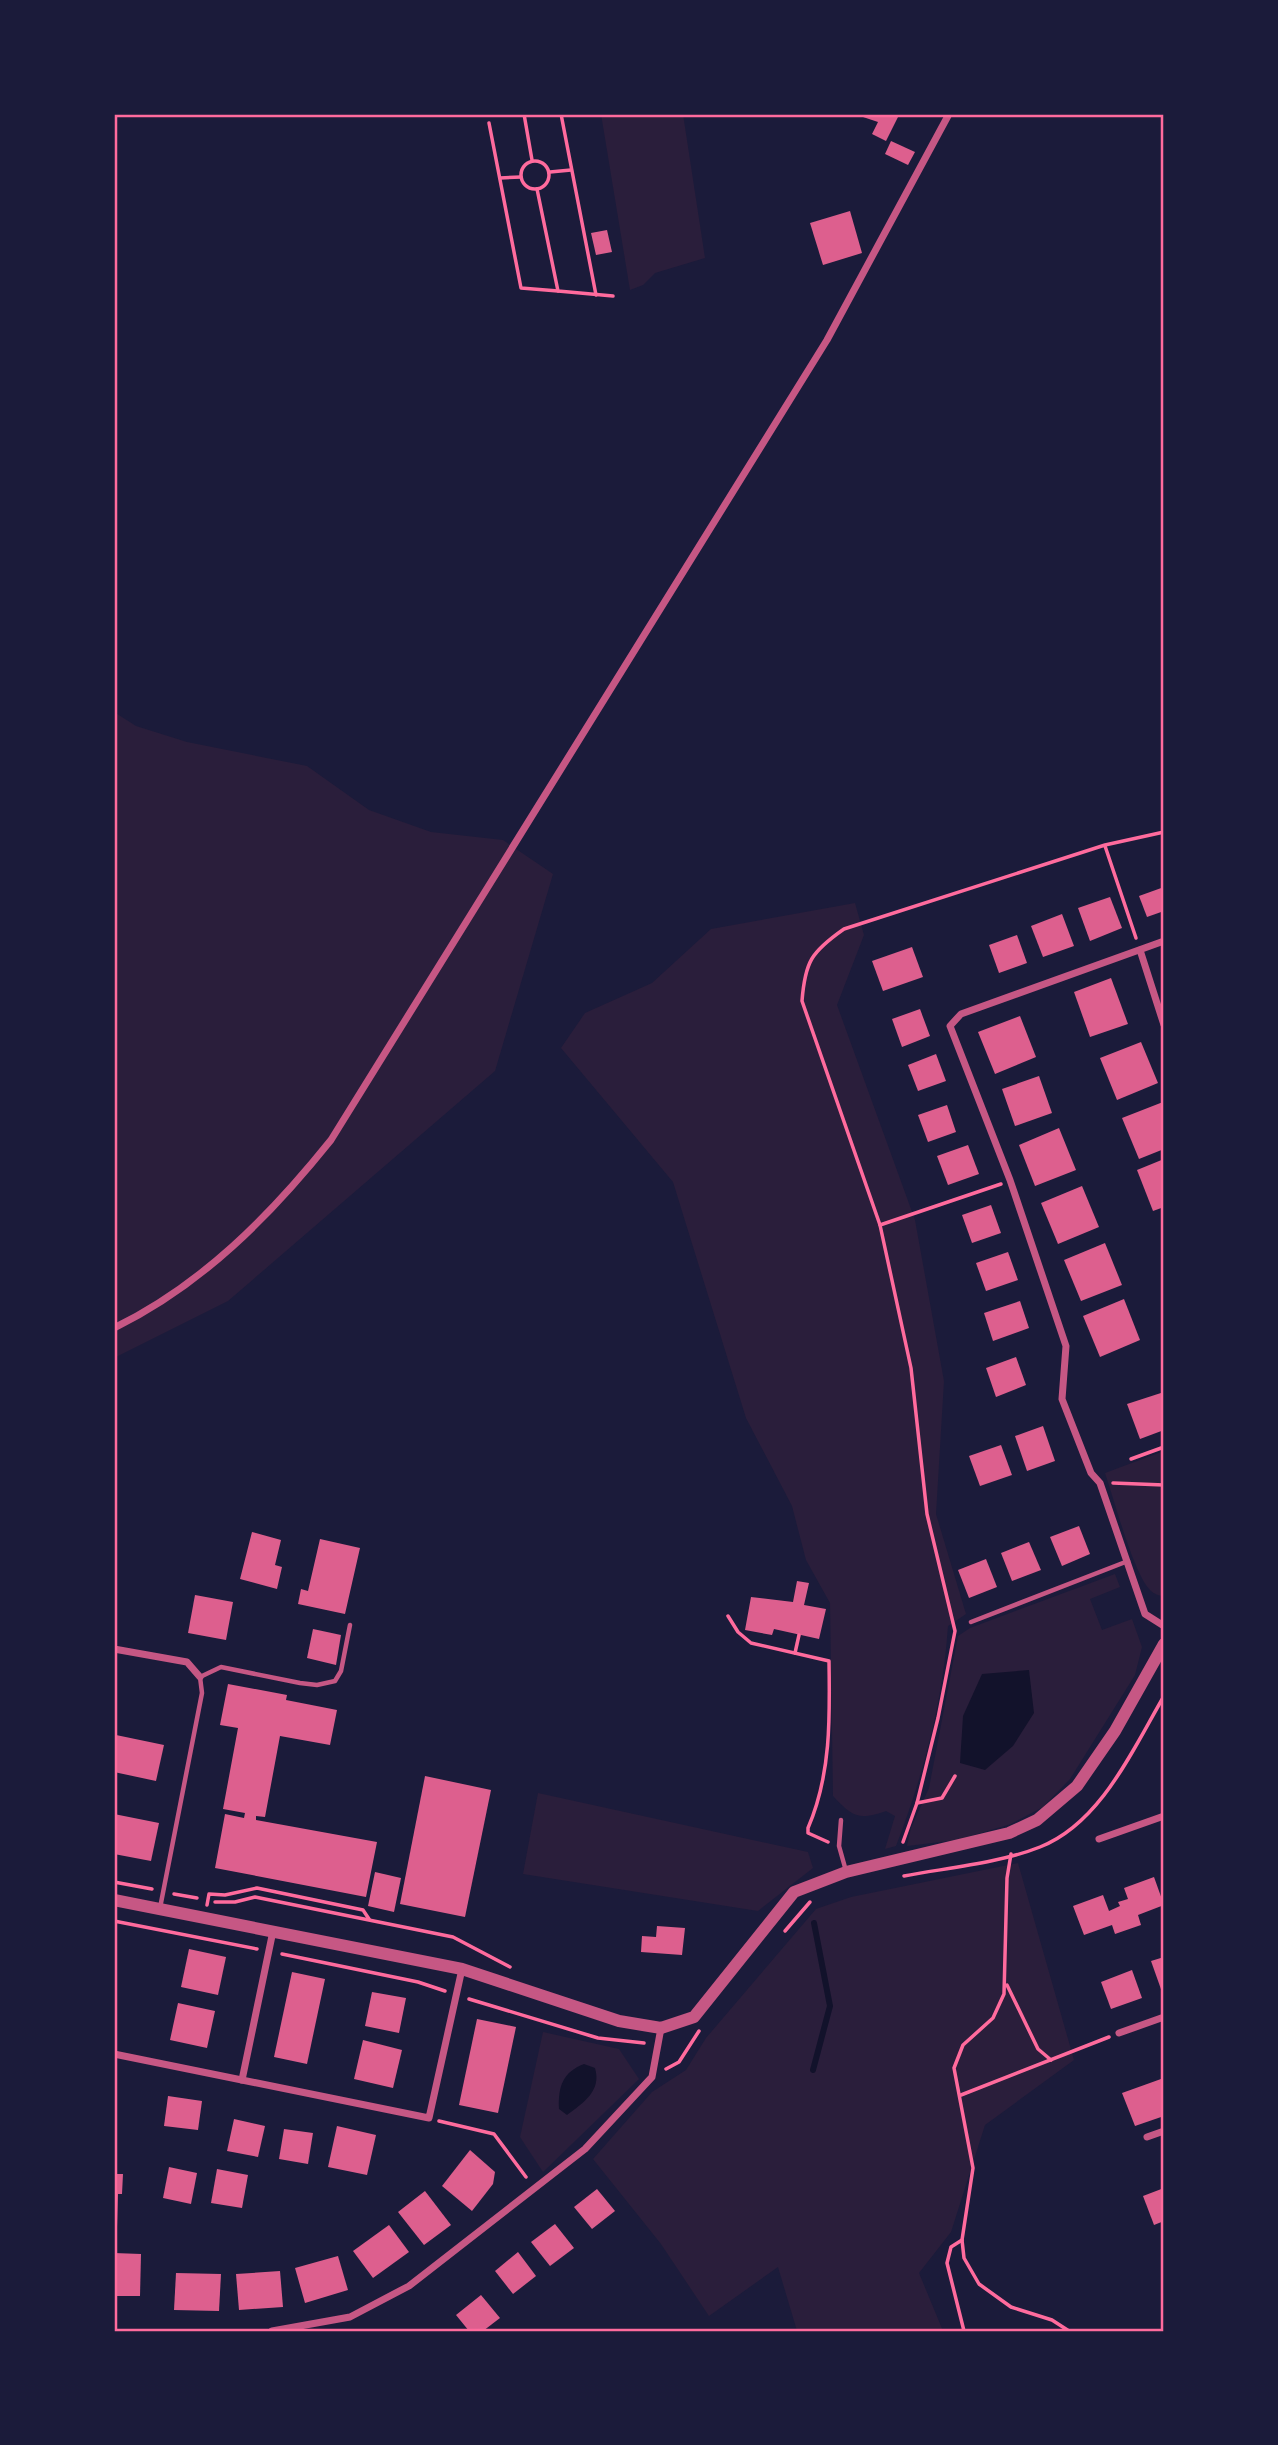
<svg xmlns="http://www.w3.org/2000/svg" width="1278" height="2445" font-family="Raleway,sans-serif">
	<rect width="100%" height="100%" fill="#1b1b3a"/>
	<g fill="#2a1e3b">
		<polygon points="601,114 683,114 705,258 655,273 643,285 630,290"/>
		<polygon points="114,712 136,726 187,742 307,766 369,810 431,832 503,840 553,874 495,1071 228,1301 114,1358"/>
		<path d="M855,903L864,935L837,1005L915,1220L944,1381L936,1514L966,1614L948,1626C943,1702 923,1776 896,1846L885,1849L895,1816L886,1811C858,1821 852,1816 833,1796L830,1603L806,1560L792,1506L746,1418L673,1182L561,1048L585,1013L652,983L711,929Z"/>
		<path d="M1164,1451V1596C1159,1596 1154,1594 1150,1590C1133,1572 1114,1499 1105,1473Z"/>
		<polygon points="1115,1574 1120,1587 1090,1599 1102,1630 1132,1619 1142,1647 1135,1675 1070,1779 1043,1807 1011,1824 957,1840 907,1846 911,1828 929,1788 958,1636 970,1628"/>
		<polygon points="538,1793 808,1852 813,1868 758,1911 523,1874"/>
		<polygon points="1018,1863 1074,2060 985,2125 951,2232 919,2273 943,2331 797,2331 778,2267 709,2316 661,2244 593,2159 652,2092 686,2070 706,2038 816,1909 851,1897"/>
		<polygon points="543,2032 619,2049 639,2079 543,2172 520,2137"/>
	</g>
	<g fill="#12122b">
		<polygon points="1029,1670 1034,1713 1013,1746 985,1770 960,1763 963,1716 982,1674"/>
		<path d="M584,2064L595,2068C602,2091 583,2103 567,2115L559,2109C558,2086 563,2072 584,2064Z"/>
	</g>
	<g fill="none" stroke-linecap="round" stroke-linejoin="round">
		<polyline stroke="#12122b" stroke-width="6" points="813,2070 830,2006 814,1923"/>
	</g>
	<g fill="#dd5f8e">
		<polygon points="854,114 896,114 899,115 886,141 872,134 878,122"/>
		<polygon points="891,141 915,152 908,165 885,154"/>
		<polygon points="850,211 862,253 823,265 810,223"/>
		<polygon points="607,230 612,252 596,255 591,233"/>
		<polygon points="1164,887 1164,911 1147,917 1139,896"/>
		<polygon points="1110,897 1122,928 1090,941 1078,908"/>
		<polygon points="1062,914 1074,946 1043,957 1031,926"/>
		<polygon points="1017,935 1027,963 999,973 989,945"/>
		<polygon points="912,947 923,977 883,991 872,961"/>
		<polygon points="1111,978 1128,1024 1090,1037 1074,992"/>
		<polygon points="920,1009 930,1036 902,1047 892,1019"/>
		<polygon points="1020,1016 1036,1057 995,1074 978,1032"/>
		<polygon points="1141,1042 1158,1083 1117,1100 1100,1058"/>
		<polygon points="936,1054 946,1081 918,1091 908,1065"/>
		<polygon points="1039,1076 1052,1113 1015,1126 1002,1089"/>
		<polygon points="1163,1102 1164,1149 1139,1159 1122,1118"/>
		<polygon points="947,1105 956,1132 928,1142 918,1115"/>
		<polygon points="1059,1128 1076,1170 1035,1186 1019,1145"/>
		<polygon points="968,1145 979,1174 948,1185 937,1156"/>
		<polygon points="1164,1159 1164,1207 1153,1211 1137,1170"/>
		<polygon points="1082,1186 1099,1227 1058,1244 1041,1203"/>
		<polygon points="991,1205 1001,1233 972,1243 962,1215"/>
		<polygon points="1105,1243 1122,1285 1081,1301 1064,1260"/>
		<polygon points="1008,1252 1018,1280 986,1291 976,1263"/>
		<polygon points="1124,1299 1140,1340 1100,1357 1083,1316"/>
		<polygon points="1020,1301 1029,1328 993,1341 984,1313"/>
		<polygon points="1016,1357 1026,1385 996,1397 986,1368"/>
		<polygon points="1164,1392 1164,1430 1140,1439 1127,1404"/>
		<polygon points="1043,1426 1055,1461 1027,1471 1015,1436"/>
		<polygon points="1001,1445 1012,1475 980,1486 969,1456"/>
		<polygon points="1079,1526 1090,1554 1062,1566 1050,1537"/>
		<polygon points="252,1532 281,1540 275,1565 282,1567 277,1589 240,1579"/>
		<polygon points="320,1539 360,1548 345,1614 298,1604 301,1589 308,1591"/>
		<polygon points="1029,1542 1041,1570 1012,1581 1001,1553"/>
		<polygon points="986,1559 997,1587 969,1598 958,1570"/>
		<polygon points="797,1581 809,1583 804,1605 826,1609 819,1639 774,1629 772,1635 745,1630 751,1597 793,1602"/>
		<polygon points="195,1595 233,1602 226,1640 188,1633"/>
		<polygon points="313,1629 341,1635 336,1665 307,1658"/>
		<polygon points="228,1684 287,1695 286,1700 337,1710 330,1745 280,1736 265,1817 256,1816 256,1820 377,1842 366,1897 215,1868 225,1814 244,1818 245,1813 223,1809 238,1728 220,1725"/>
		<polygon points="116,1735 164,1745 156,1781 114,1772"/>
		<polygon points="425,1776 491,1790 465,1917 400,1904"/>
		<polygon points="114,1814 159,1823 151,1861 114,1854"/>
		<polygon points="375,1872 401,1878 394,1912 368,1906"/>
		<polygon points="1154,1877 1164,1905 1138,1915 1141,1925 1115,1934 1112,1925 1084,1935 1073,1906 1103,1895 1109,1911 1120,1906 1118,1902 1128,1899 1124,1888"/>
		<polygon points="657,1926 685,1928 682,1955 641,1952 642,1936 656,1937"/>
		<polygon points="189,1949 226,1957 218,1995 181,1987"/>
		<polygon points="1164,1957 1164,1991 1162,1992 1151,1961"/>
		<polygon points="1132,1970 1142,1998 1111,2009 1101,1982"/>
		<polygon points="292,1972 325,1979 307,2064 274,2057"/>
		<polygon points="372,1992 406,1998 399,2033 365,2026"/>
		<polygon points="178,2003 215,2011 207,2048 170,2040"/>
		<polygon points="477,2019 516,2027 498,2113 459,2105"/>
		<polygon points="363,2040 402,2050 393,2088 354,2079"/>
		<polygon points="1161,2079 1164,2089 1164,2116 1135,2126 1122,2093"/>
		<polygon points="168,2096 202,2101 198,2130 164,2126"/>
		<polygon points="234,2119 265,2126 258,2157 227,2151"/>
		<polygon points="337,2126 376,2135 367,2175 328,2167"/>
		<polygon points="284,2129 313,2133 308,2164 279,2159"/>
		<polygon points="470,2150 495,2172 493,2184 472,2211 442,2186"/>
		<polygon points="169,2167 197,2173 191,2204 163,2198"/>
		<polygon points="217,2169 248,2175 242,2208 211,2203"/>
		<polygon points="114,2174 123,2174 122,2194 118,2194 117,2227 114,2227"/>
		<polygon points="1164,2188 1164,2221 1154,2225 1143,2196"/>
		<polygon points="597,2189 615,2211 592,2229 574,2207"/>
		<polygon points="425,2191 451,2225 424,2245 398,2212"/>
		<polygon points="555,2224 574,2248 550,2266 531,2242"/>
		<polygon points="389,2225 409,2252 373,2278 353,2251"/>
		<polygon points="518,2252 536,2276 513,2294 495,2271"/>
		<polygon points="114,2253 141,2254 140,2296 114,2296"/>
		<polygon points="338,2256 348,2290 305,2303 295,2268"/>
		<polygon points="280,2271 283,2307 239,2310 236,2274"/>
		<polygon points="176,2273 221,2274 219,2311 174,2310"/>
		<polygon points="481,2295 500,2318 483,2331 469,2331 456,2315"/>
	</g>
	<g fill="none" stroke-linecap="round" stroke-linejoin="round">
		<g stroke="#ff6b9d" stroke-width="3.5">
			<polyline points="524,114 532,160"/>
			<polyline points="561,114 596,295"/>
			<polyline points="489,123 521,288 558,291"/>
			<circle cx="535" cy="175" r="14"/>
			<polyline points="550,172 571,170"/>
			<polyline points="500,178 521,177"/>
			<polyline points="537,189 558,291 613,296"/>
			<polyline points="1105,846 1136,938"/>
			<polyline points="880,1225 1001,1184"/>
			<polyline points="1131,1459 1164,1447"/>
			<polyline points="1113,1483 1164,1485"/>
			<path d="M728,1616L738,1632L751,1643L829,1661C830,1718 831,1775 808,1828V1833L828,1842"/>
			<polyline points="795,1653 799,1635"/>
			<polyline points="917,1803 942,1798 955,1776"/>
			<path d="M903,1842L917,1803L938,1718L955,1631L927,1514L911,1368L880,1225L802,1001C805,962 811,952 844,929L1105,845L1164,832"/>
			<polyline points="1011,1854 1007,1878 1004,1994 993,2018 963,2045 954,2068 973,2168 962,2240 964,2258 979,2284 1011,2307 1052,2320 1069,2331"/>
			<path d="M904,1876C946,1868 1000,1863 1040,1847C1101,1823 1133,1749 1164,1696"/>
			<polyline points="114,1882 152,1889"/>
			<polyline points="174,1894 197,1898"/>
			<polyline points="215,1902 235,1902 255,1897 453,1937 510,1967"/>
			<polyline points="207,1905 209,1894 225,1895 257,1888 363,1910 369,1919"/>
			<polyline points="114,1921 257,1949"/>
			<polyline points="785,1931 810,1902"/>
			<polyline points="282,1954 418,1982 445,1991"/>
			<polyline points="1007,1985 1038,2049 1051,2060"/>
			<polyline points="469,1999 598,2038 644,2043"/>
			<polyline points="666,2069 679,2062 699,2031"/>
			<polyline points="961,2095 1109,2037"/>
			<polyline points="439,2121 494,2134 526,2177"/>
			<polyline points="962,2240 951,2247 947,2263 964,2331"/>
		</g>
		<g stroke="#c65784" stroke-width="4.5">
			<polyline points="971,1622 1128,1561"/>
			<polyline points="841,1820 839,1846 846,1871"/>
			<polyline points="160,1908 202,1693 200,1677 221,1667 300,1683 317,1685 335,1681 341,1671 350,1625"/>
		</g>
		<g stroke="#c65784" stroke-width="7">
			<polyline points="1164,941 961,1014 950,1026 1010,1180 1066,1346 1062,1399 1091,1473 1100,1483 1145,1614 1164,1626"/>
			<polyline points="1140,950 1164,1025"/>
			<path d="M114,1328C202,1285 270,1216 331,1140L827,340L949,114"/>
			<polyline points="114,1649 187,1662 200,1677"/>
			<polyline points="1099,1839 1164,1816"/>
			<polyline points="1119,2033 1164,2017"/>
			<polyline points="114,2054 429,2118 462,1969"/>
			<polyline points="242,2080 273,1931"/>
			<polyline points="1147,2137 1164,2131"/>
			<polyline points="272,2331 350,2317 409,2286 585,2149 652,2077 661,2028"/>
		</g>
		<polyline stroke="#c65784" stroke-width="12" points="114,1900 462,1969 619,2021 661,2028 694,2017 794,1892 846,1872 1009,1833 1037,1820 1077,1786 1115,1731 1164,1644"/>
	</g>
	<rect width="1278" height="2445" fill="none" stroke="#1b1b3a" stroke-width="231"/>
	<rect x="116" y="116" width="1046" height="2214" fill="none" stroke="#ff6b9d" stroke-width="2.5"/>
</svg>
